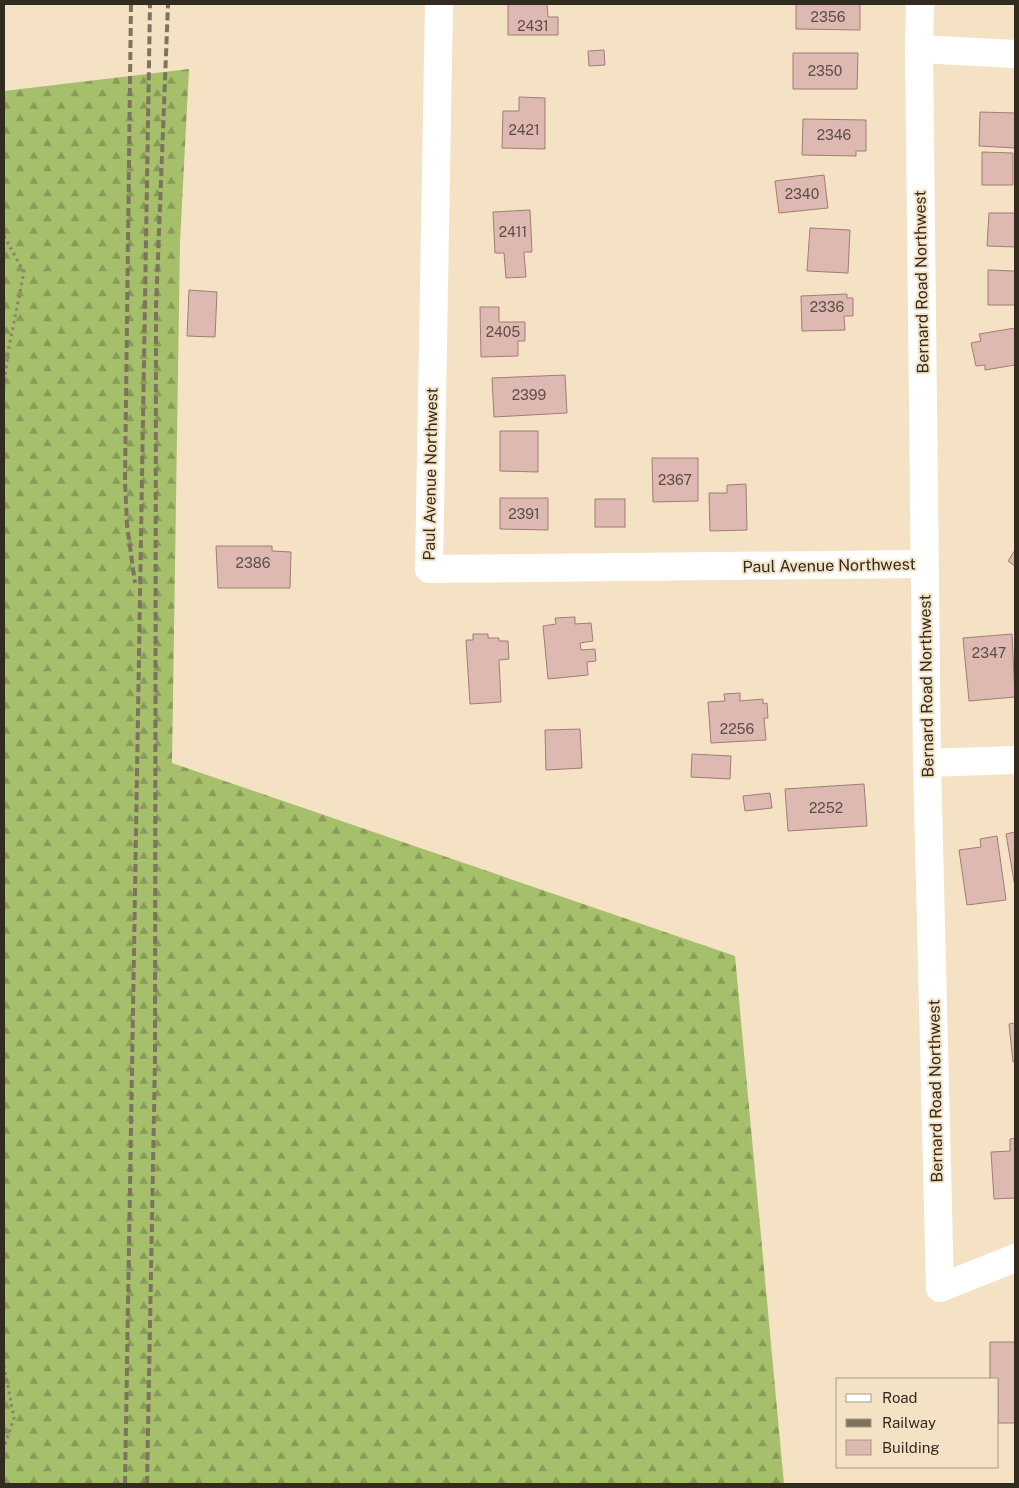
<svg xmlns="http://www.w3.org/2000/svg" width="1019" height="1488" font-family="'Public Sans',sans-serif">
	<defs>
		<pattern id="forest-firs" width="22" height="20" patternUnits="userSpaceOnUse" patternTransform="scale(1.25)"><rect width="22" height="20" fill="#a6bf6b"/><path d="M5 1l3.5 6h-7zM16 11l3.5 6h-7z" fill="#889b57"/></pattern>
	</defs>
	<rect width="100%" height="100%" fill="#f5e2c4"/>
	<polygon fill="url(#forest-firs)" points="189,69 180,242 172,763 735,956 784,1484 4,1484 4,91"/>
	<g fill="#deb9b1" stroke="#a07d76">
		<polygon points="508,4 547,4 548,17 558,17 558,35 508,35"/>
		<polygon points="796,4 860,4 860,30 796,29"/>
		<polygon points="604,50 605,65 589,66 588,51"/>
		<polygon points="793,53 858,53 857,89 793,89"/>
		<polygon points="519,97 545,98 545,149 502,148 503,111 519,111"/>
		<polygon points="980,112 1015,113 1015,148 979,146"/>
		<polygon points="803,119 866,120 866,151 856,151 856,156 802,155"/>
		<polygon points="982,152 1013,153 1013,185 982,185"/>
		<polygon points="824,175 828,208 779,213 775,181"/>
		<polygon points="530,210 532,252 524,252 526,277 506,278 504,253 495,253 493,212"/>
		<polygon points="989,213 1015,213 1015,247 987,246"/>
		<polygon points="810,228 850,230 848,273 807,271"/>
		<polygon points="988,270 1015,271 1015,305 988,305"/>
		<polygon points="189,290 217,292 215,337 187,336"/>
		<polygon points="847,294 847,298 853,298 853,316 844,316 845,330 802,331 801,296"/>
		<polygon points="480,307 499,307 499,322 525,322 525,341 518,341 518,356 481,357"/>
		<polygon points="1015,328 1015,365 985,370 985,365 976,366 971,343 981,341 979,334"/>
		<polygon points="565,375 567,413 494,417 492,378"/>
		<polygon points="500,431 538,431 538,472 500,471"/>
		<polygon points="652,458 698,458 698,501 653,502"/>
		<polygon points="746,484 747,530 710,531 709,493 727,493 727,485"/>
		<polygon points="500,498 548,498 548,530 500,529"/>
		<rect x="595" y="499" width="30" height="28"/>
		<polygon points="216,546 272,546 272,551 291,552 290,588 218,588"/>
		<polygon points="1015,550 1015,566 1008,561"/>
		<polygon points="575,617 575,624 591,623 593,641 580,643 581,650 595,649 596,661 587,662 588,675 548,679 543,626 556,624 555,618"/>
		<polygon points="473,634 488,634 488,638 499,638 499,641 508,641 509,659 499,660 501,702 470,704 466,640 473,640"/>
		<polygon points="1012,634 1015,697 969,701 963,638"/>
		<polygon points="740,693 740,701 763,699 763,704 767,703 768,718 764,718 766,740 711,743 708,702 725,701 724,694"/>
		<polygon points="580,729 582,768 546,770 545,730"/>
		<polygon points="692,754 731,756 730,779 691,777"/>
		<polygon points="864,784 867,826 788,831 785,789"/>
		<polygon points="770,793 772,808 745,811 743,796"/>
		<polygon points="1015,832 1015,887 1006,834"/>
		<polygon points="997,836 1006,900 967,905 959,850 981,847 980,839"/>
		<polygon points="1015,1023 1015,1062 1013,1062 1009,1024"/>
		<polygon points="1015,1138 1015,1198 994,1199 991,1152 1010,1151 1010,1139"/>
		<polygon points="990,1342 1015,1342 1015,1423 998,1423 998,1379 990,1379"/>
	</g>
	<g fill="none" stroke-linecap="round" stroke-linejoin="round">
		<g stroke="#8d816c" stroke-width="3" stroke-dasharray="2.5 4" stroke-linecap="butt">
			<polyline points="4,236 24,272 8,352 4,387"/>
			<polyline points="4,1366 14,1418 4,1448"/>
		</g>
		<g stroke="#fff" stroke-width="28">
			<polyline points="439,4 429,569 924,564"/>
			<polyline points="920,4 919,49 927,763 940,1288 1015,1258"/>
			<polyline points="919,49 1015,54"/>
			<polyline points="927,763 1015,760"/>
		</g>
		<g stroke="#7f7360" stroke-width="4" stroke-dasharray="8 4" stroke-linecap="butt">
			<polyline points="131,4 125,481 127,525 135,583"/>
			<polyline points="125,1484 150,4"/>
			<polyline points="147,1484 155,1060 156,308 168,4"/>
		</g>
	</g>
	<g text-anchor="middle" stroke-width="4" stroke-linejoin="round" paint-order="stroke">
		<g font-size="14" fill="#5d4e44">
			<text x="828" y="22">2356</text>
			<text x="533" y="31">2431</text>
			<text x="825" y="76">2350</text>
			<text x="524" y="135">2421</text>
			<text x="834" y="140">2346</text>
			<text x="802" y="199">2340</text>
			<text x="513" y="237">2411</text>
			<text x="827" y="312">2336</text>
			<text x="503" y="337">2405</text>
			<text x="529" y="400">2399</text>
			<text x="675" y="485">2367</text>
			<text x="524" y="519">2391</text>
			<text x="253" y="568">2386</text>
			<text x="989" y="658">2347</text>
			<text x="737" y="734">2256</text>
			<text x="826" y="813">2252</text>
		</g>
		<g font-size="16" fill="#322b1f" stroke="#f5e2c4">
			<text transform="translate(921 282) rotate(-91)" y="6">Bernard Road Northwest</text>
			<text transform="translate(430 474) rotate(-89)" y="6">Paul Avenue Northwest</text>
			<text transform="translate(829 565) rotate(-1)" y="6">Paul Avenue Northwest</text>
			<text transform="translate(926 686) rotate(-91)" y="6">Bernard Road Northwest</text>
			<text transform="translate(935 1091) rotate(-91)" y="6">Bernard Road Northwest</text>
		</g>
	</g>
	<rect width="1019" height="1488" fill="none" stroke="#322b1f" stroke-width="10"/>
	<rect x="836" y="1378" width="162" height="90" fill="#f5e2c4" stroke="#a79982"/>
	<rect x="846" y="1394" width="25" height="8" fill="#ffffff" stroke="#a79982"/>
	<text x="882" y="1403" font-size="15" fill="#322b1f">Road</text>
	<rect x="846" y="1419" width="25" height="8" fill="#7f7360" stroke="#a79982"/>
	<text x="882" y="1428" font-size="15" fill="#322b1f">Railway</text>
	<rect x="846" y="1440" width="25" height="15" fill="#deb9b1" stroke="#a79982"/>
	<text x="882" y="1453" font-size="15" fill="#322b1f">Building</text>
</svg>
